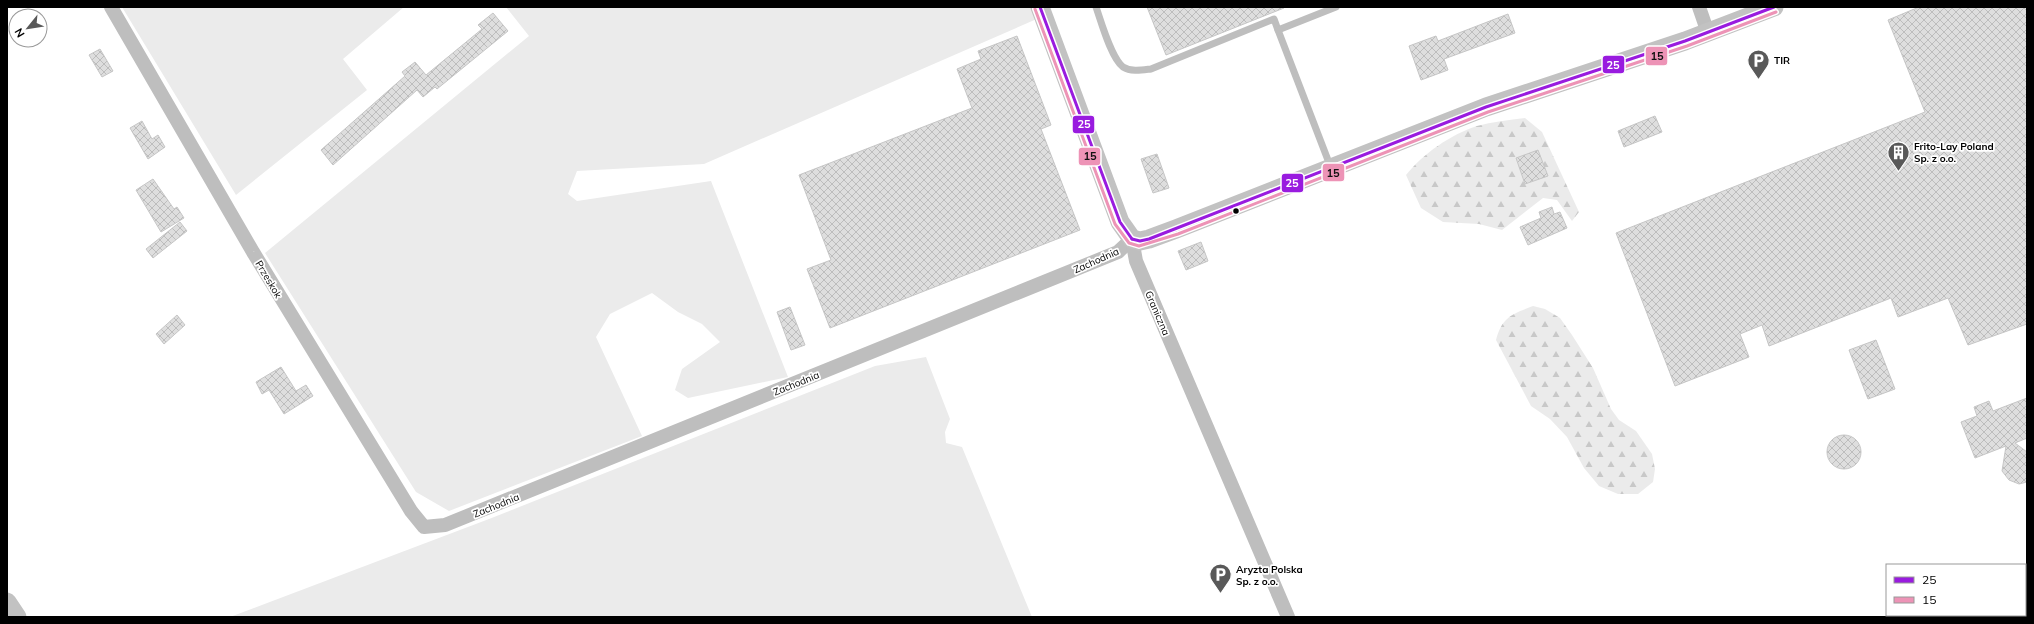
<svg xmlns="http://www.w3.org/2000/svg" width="2034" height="624" font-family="Mulish,sans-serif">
	<defs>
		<pattern id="forest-firs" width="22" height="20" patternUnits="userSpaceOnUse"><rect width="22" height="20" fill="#ebebeb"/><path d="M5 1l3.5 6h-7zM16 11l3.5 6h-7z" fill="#c8c8c8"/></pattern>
		<pattern id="building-cross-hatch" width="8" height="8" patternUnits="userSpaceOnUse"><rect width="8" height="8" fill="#dedede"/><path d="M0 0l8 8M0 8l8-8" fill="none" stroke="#bdbdbd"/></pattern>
	</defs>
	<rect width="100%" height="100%" fill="#fff"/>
	<g fill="#ebebeb">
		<polygon points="122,7 404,7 343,59 367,90 236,195"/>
		<polygon points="506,7 1034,7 1039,18 704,164 577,171 568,194 577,201 711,181 788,377 688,398 675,390 682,369 720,342 702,324 678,312 652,293 610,314 596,337 642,436 449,511 416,492 265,253 529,36"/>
		<polygon points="926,357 950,419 945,432 946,443 962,447 1032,617 230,617 489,519 875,366"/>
	</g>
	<g fill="url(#forest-firs)">
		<path d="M1525,118L1542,132L1579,212L1572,221L1557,200L1543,198L1502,230L1479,224L1443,222L1421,208L1406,175C1424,153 1450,135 1477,126C1492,122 1509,120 1525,118Z"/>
		<path d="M1533,306L1545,309L1560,318L1572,335L1593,368L1611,409L1619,420L1636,431L1652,454L1655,469L1653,482L1638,494H1618L1599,486L1584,468L1567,437L1550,419L1531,406L1496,340C1502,317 1512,314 1533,306Z"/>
	</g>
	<g fill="url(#building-cross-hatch)" stroke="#c6c6c6">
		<polygon points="1147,7 1284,7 1284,8 1166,55"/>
		<polygon points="1919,7 2027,7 2027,324 1968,345 1948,298 1898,317 1891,298 1769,346 1762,325 1740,334 1749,357 1675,386 1616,233 1925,112 1888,20"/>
		<polygon points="493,13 508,31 437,89 435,87 423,97 417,90 333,165 321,150 405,76 402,72 415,62 426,75 482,29 478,25"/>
		<polygon points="1508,14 1515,33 1444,59 1448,70 1421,80 1409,46 1436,36 1438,41"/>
		<polygon points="1017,36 1051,125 1041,129 1080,230 830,328 807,269 831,260 799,175 972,108 957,69 981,59 978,51"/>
		<polygon points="100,49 113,71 102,77 89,55"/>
		<polygon points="1655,116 1662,132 1624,147 1618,131"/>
		<polygon points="142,121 152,139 158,135 165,147 148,159 130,128"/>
		<polygon points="1538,150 1548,176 1525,184 1516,158"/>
		<polygon points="1157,154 1169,188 1153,193 1141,159"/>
		<polygon points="153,179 174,209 177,207 184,218 161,232 136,190"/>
		<polygon points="1552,207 1554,214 1560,212 1567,228 1528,245 1520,227 1541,218 1539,212"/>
		<polygon points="180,222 187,231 153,258 146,249"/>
		<polygon points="1201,242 1208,261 1186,270 1178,251"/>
		<polygon points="790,307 805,345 791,350 777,312"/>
		<polygon points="177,315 185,325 164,344 156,334"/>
		<polygon points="1876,340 1895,389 1868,399 1849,350"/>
		<polygon points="281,367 296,391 306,385 313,396 284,414 269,390 262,394 256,382"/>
		<polygon points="2027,398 2027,438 2015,443 2027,452 2027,482 2019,484 2009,480 2002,471 2006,446 1975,458 1961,422 1977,416 1974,407 1989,401 1993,411"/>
		<circle cx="1844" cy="452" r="17"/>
	</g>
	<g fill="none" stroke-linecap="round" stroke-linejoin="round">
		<g stroke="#bebebe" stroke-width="7">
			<path d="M1096,7C1101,21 1111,58 1123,67C1131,72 1142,70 1151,69L1274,19L1278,30"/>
			<polyline points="1331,168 1278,30 1336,7"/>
		</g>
		<g stroke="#bebebe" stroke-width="14">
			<polyline points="111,7 253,252 411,511 424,527 445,525 1118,252 1132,239"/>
			<polyline points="1699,7 1708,33"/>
			<polyline points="1132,239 1136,261 1288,617"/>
		</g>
		<g stroke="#c2c2c2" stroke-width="19">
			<polyline points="1040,7 1120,222 1132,239 1140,241 1149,239 1176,229 1486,107 1685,41 1774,7"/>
			<polyline points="7,602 17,617"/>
		</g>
		<defs>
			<g id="bus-1">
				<polyline points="1040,7 1120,222 1132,239"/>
				<polyline points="1132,239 1140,241 1149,239 1486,107 1685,41 1774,7"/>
			</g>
			<polyline id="bus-2" points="1035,9 1115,224 1129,243 1139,246 1178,234 1488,112 1687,46 1776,12"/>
		</defs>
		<use href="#bus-1" stroke="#fff" stroke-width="6"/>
		<use href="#bus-2" stroke="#fff" stroke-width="6"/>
		<use href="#bus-1" stroke="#991bdf" stroke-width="3"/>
		<use href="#bus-2" stroke="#ed93b6" stroke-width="3"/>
	</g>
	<defs>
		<symbol id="parking-pin" viewBox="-11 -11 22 30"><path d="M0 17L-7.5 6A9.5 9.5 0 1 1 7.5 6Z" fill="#595959" stroke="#fff"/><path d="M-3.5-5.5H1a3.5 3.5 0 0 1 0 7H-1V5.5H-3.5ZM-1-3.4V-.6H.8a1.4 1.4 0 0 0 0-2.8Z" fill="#fff"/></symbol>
		<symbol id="building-pin" viewBox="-11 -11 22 30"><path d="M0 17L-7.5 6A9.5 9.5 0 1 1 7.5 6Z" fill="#595959" stroke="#fff"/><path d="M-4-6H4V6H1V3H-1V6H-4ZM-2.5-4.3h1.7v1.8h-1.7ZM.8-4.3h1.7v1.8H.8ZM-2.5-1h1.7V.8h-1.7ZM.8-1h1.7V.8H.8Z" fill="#fff"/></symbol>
	</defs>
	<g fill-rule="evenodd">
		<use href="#parking-pin" x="1746" y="48" width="25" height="34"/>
		<use href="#building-pin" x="1886" y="140" width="25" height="34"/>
		<use href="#parking-pin" x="1208" y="562" width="25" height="34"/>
	</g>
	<circle fill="#000" stroke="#fff" stroke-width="1.5" cx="1236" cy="211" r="3.5"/>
	<g text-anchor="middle" stroke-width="3.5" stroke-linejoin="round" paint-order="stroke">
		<g font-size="10" font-weight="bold" fill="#000" stroke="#fff" text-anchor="start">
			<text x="1774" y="64">TIR</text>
			<text x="1914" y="150">Frito-Lay Poland<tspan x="1914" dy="12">Sp. z o.o.</tspan></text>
			<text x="1236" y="573">Aryzta Polska<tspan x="1236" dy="12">Sp. z o.o.</tspan></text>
		</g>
		<g font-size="10" fill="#000" stroke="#fff">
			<text transform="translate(1096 260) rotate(-24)" y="4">Zachodnia</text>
			<text transform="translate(269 279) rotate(59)" y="4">Przeskok</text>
			<text transform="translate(1158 313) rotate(67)" y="4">Graniczna</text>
			<text transform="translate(796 383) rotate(-22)" y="4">Zachodnia</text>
			<text transform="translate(496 505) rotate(-22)" y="4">Zachodnia</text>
		</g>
	</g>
	<g stroke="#fff" stroke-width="1.5">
		<rect x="1645" y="46" width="23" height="20" rx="4" fill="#ed93b6"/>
		<rect x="1602" y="55" width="23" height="19" rx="4" fill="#991bdf"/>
		<rect x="1072" y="115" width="23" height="19" rx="4" fill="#991bdf"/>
		<rect x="1078" y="147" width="23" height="19" rx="4" fill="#ed93b6"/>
		<rect x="1322" y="163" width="23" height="19" rx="4" fill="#ed93b6"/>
		<rect x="1281" y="173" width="23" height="20" rx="4" fill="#991bdf"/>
	</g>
	<g font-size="11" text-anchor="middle" font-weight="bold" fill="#fff">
		<text x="1613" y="69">25</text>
		<text x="1084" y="128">25</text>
		<text x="1292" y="187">25</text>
	</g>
	<g font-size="11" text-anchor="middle" font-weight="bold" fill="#111">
		<text x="1657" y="60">15</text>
		<text x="1090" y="160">15</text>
		<text x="1333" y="177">15</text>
	</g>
	<rect width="2034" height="624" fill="none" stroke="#000000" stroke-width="16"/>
	<rect x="1886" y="564" width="140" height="52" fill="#ffffff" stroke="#999999"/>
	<rect x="1894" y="577" width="20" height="6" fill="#991bdf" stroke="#999999"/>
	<text x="1922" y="584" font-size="12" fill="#000000">25</text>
	<rect x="1894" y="597" width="20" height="6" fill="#ed93b6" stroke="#999999"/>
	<text x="1922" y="604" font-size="12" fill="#000000">15</text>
	<g transform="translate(28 28) rotate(240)"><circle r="19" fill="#ffffff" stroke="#999999"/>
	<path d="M0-3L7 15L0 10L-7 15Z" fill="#595959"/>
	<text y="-6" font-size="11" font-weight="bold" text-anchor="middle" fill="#000000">N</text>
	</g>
</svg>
